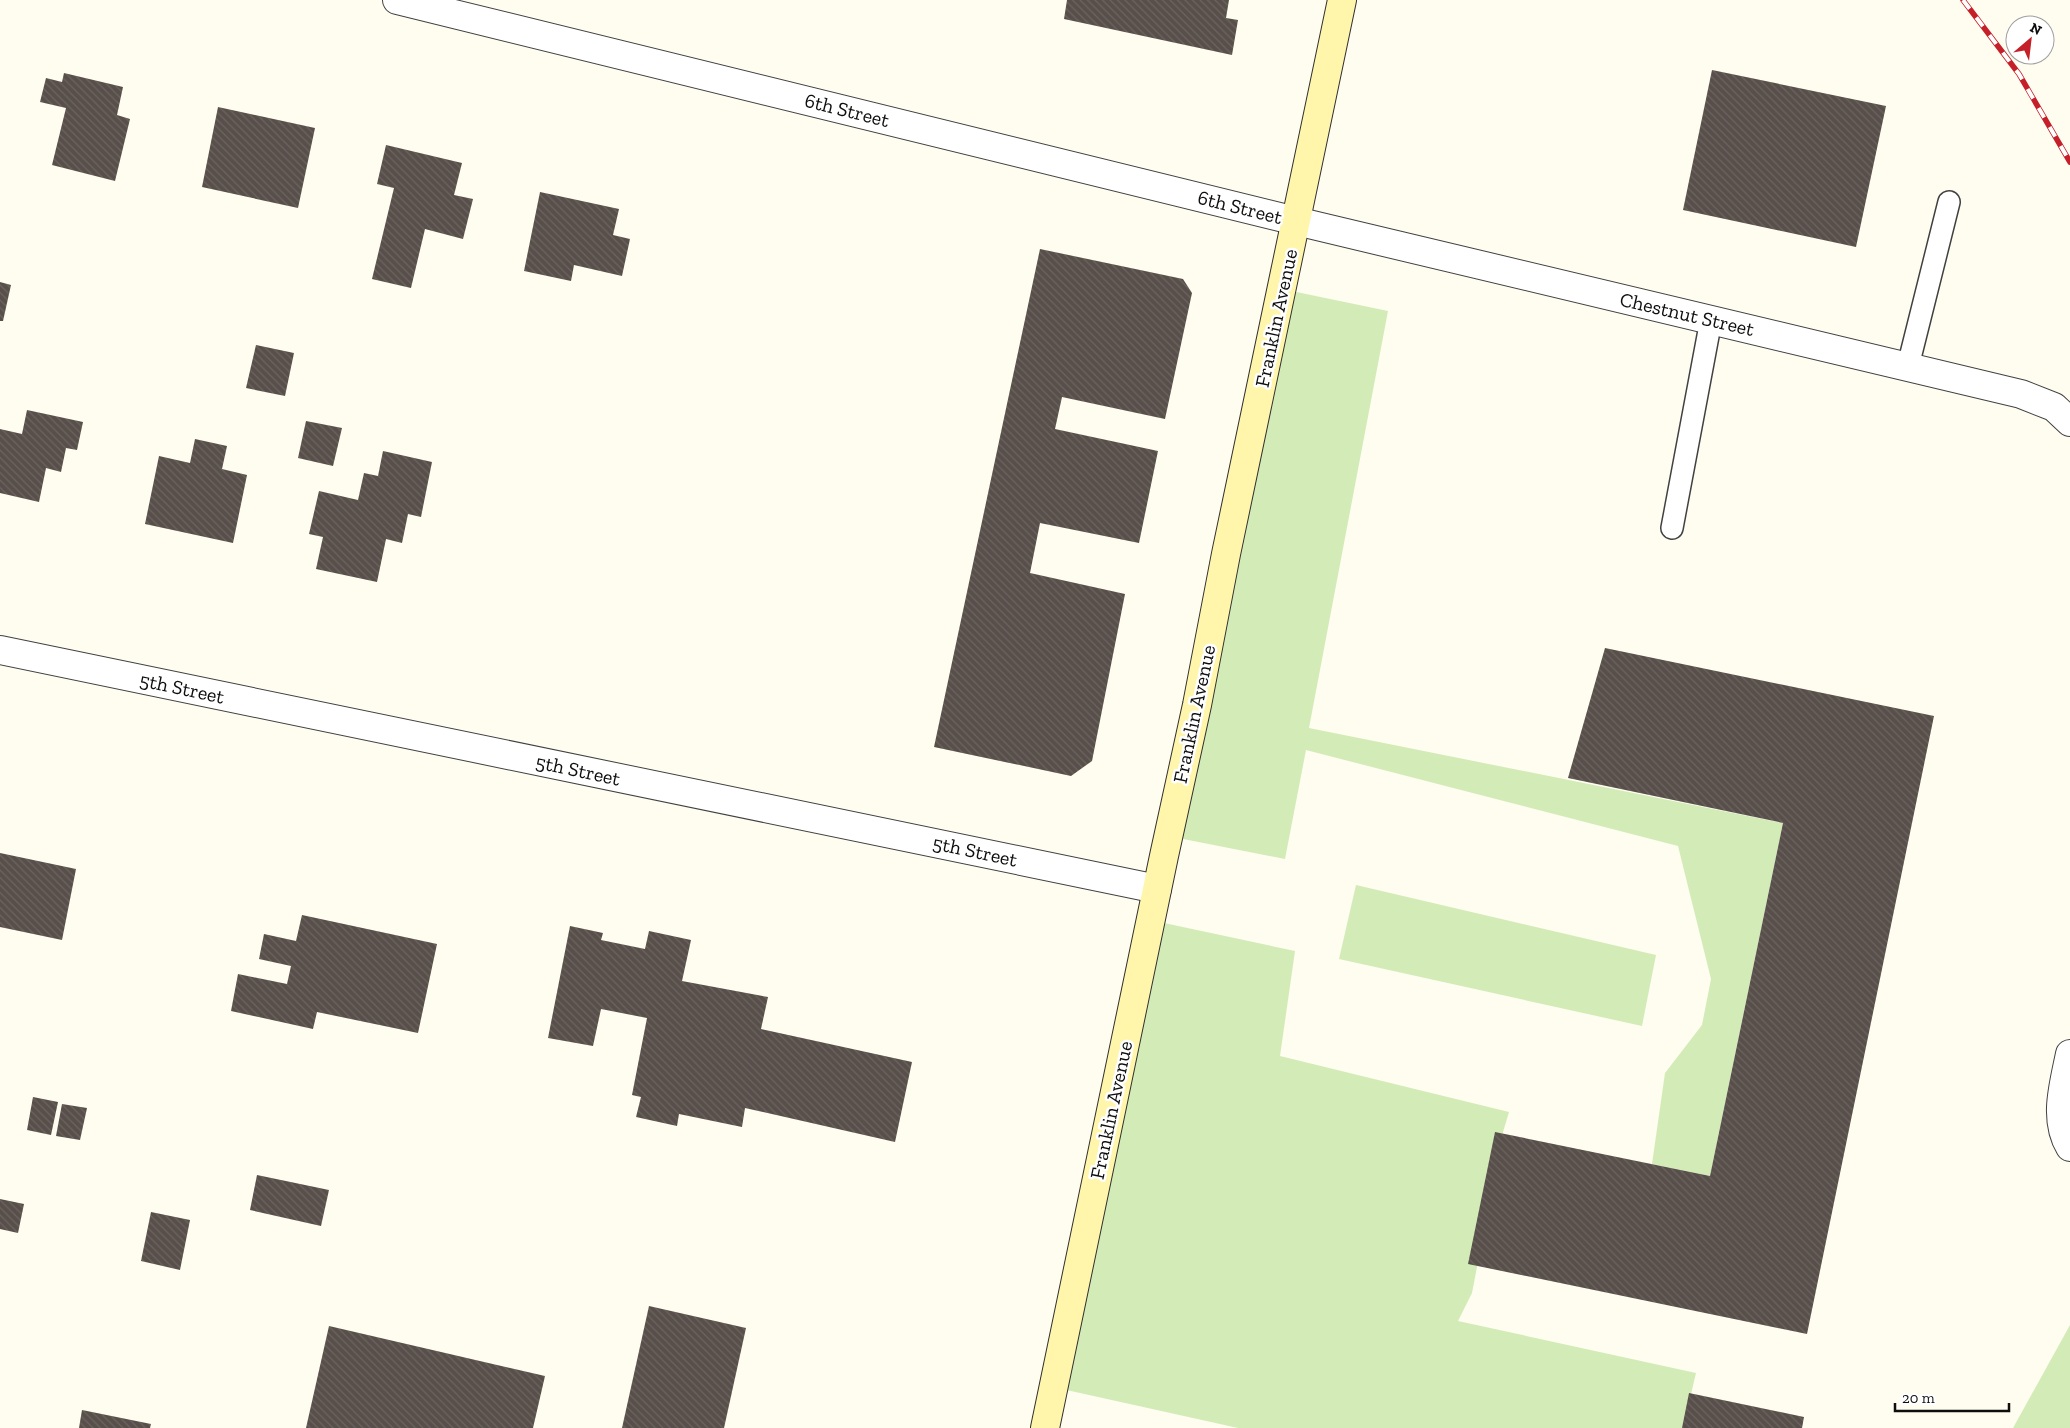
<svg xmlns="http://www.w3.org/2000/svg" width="2070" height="1428" font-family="'Zilla Slab',serif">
	<defs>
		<pattern id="building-back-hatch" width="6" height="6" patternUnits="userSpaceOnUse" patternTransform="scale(1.25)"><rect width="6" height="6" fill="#584f4a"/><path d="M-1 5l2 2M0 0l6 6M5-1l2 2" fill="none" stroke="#6b6460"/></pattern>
	</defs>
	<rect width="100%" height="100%" fill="#fffcf0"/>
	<g fill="#d3ecb7">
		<polygon points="1282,289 1388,311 1309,728 1783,823 1710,1176 1652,1164 1665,1073 1702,1025 1711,979 1678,846 1306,750 1285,859 1168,836"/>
		<polygon points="1356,885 1656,955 1642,1026 1339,959"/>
		<polygon points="1150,920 1295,951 1280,1056 1509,1112 1503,1132 1472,1293 1458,1321 1696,1373 1683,1428 1238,1428 1053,1387"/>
		<polygon points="2070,1325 2070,1428 2013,1428"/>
	</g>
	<g fill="url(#building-back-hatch)">
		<polygon points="1067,0 1229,0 1226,18 1238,20 1232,55 1064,19"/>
		<polygon points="1712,70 1886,106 1856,247 1683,210"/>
		<polygon points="64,73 123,87 117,115 130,119 115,181 52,165 66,108 40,102 46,78 62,82"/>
		<polygon points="218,107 315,128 298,208 202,187"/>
		<polygon points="386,145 462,163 454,195 473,199 463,239 425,229 411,288 372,279 394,188 377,184"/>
		<polygon points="540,192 619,209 613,235 630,239 622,276 574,265 571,281 524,271"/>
		<polygon points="1040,249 1183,279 1192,293 1165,419 1062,397 1055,429 1158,451 1139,543 1040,523 1030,573 1125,594 1092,761 1071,776 934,747"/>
		<polygon points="0,282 11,285 3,321 0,321"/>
		<polygon points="256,345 294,353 285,396 246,388"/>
		<polygon points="27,410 83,422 77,450 66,448 61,472 46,468 39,502 0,493 0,429 22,434"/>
		<polygon points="306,421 342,428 333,466 298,458"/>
		<polygon points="195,439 227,446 222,469 247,475 233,543 145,524 159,456 190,463"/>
		<polygon points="383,451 432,462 421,517 408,514 402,543 386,539 377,582 316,569 323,537 309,534 319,491 358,500 364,473 378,476"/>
		<polygon points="1605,648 1934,716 1807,1334 1468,1264 1495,1132 1710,1176 1783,823 1568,778"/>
		<polygon points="0,853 76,869 62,940 0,927"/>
		<polygon points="302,915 437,944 418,1033 317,1012 313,1029 231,1011 238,974 287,984 291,966 259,959 264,934 296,941"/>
		<polygon points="570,926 603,933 601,940 645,949 649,931 691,940 682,981 768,997 761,1029 912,1062 895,1142 745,1108 742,1127 679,1114 677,1126 636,1117 641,1097 632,1095 647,1018 601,1009 593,1046 548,1038"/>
		<polygon points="33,1097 58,1102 51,1135 27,1130"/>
		<polygon points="62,1104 87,1108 80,1140 56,1136"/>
		<polygon points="257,1175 329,1190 321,1226 250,1210"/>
		<polygon points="0,1199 24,1204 18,1233 0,1229"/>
		<polygon points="151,1212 190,1220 180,1270 141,1261"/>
		<polygon points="649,1306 746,1328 724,1428 622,1428"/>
		<polygon points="329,1326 545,1376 533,1428 306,1428"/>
		<polygon points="1689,1393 1804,1417 1802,1428 1682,1428"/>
		<polygon points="82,1410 151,1424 150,1428 79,1428"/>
	</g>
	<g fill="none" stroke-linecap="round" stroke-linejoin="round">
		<defs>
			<g id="lane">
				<polyline points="1908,366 1949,202"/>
				<polyline points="1672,528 1711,320"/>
			</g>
			<g id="street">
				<polyline points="397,0 1296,221 2021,394 2054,407 2070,422"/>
				<polyline points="0,650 1157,889"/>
				<path d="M2070,1054C2064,1084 2053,1119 2070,1147"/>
			</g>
			<polyline id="secondary" points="1045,1428 1164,856 1197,705 1226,554 1342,0"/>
		</defs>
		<use href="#lane" stroke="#414141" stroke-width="24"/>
		<use href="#street" stroke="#414141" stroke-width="30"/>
		<use href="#secondary" stroke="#303030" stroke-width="30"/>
		<use href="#lane" stroke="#fff" stroke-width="21"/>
		<use href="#street" stroke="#fff" stroke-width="28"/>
		<use href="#secondary" stroke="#fff5ab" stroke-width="28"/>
		<defs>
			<polyline id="rail" points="1963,0 2019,74 2070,162"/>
		</defs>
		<use href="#rail" stroke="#c52029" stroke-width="5.5"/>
		<use href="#rail" stroke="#fff" stroke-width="4" stroke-dasharray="11" stroke-linecap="butt"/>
	</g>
	<g text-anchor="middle" stroke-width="5" stroke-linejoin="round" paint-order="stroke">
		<g font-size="20" fill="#0e0e0e" stroke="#fff">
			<text transform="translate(847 110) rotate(14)" y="7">6th Street</text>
			<text transform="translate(1240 207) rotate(14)" y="7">6th Street</text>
			<text transform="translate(1687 314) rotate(13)" y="7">Chestnut Street</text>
			<text transform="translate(1276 318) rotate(-78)" y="7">Franklin Avenue</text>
			<text transform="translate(182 688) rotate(12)" y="7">5th Street</text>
			<text transform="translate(1194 714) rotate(-78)" y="7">Franklin Avenue</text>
			<text transform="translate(578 770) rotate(12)" y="7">5th Street</text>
			<text transform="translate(975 851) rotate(12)" y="7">5th Street</text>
			<text transform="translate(1111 1110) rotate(-78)" y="7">Franklin Avenue</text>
		</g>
	</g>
	<g transform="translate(2030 40) rotate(28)"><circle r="24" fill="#ffffff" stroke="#9f9f9f"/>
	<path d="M0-4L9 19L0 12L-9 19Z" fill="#c52029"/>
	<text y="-8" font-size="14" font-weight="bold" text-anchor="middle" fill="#0e0e0e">N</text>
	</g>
	<path d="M1895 1403v8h114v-8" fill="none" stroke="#0e0e0e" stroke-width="2.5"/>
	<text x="1902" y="1403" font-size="15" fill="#0e0e0e" stroke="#ffffff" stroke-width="4" paint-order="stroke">20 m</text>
</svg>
